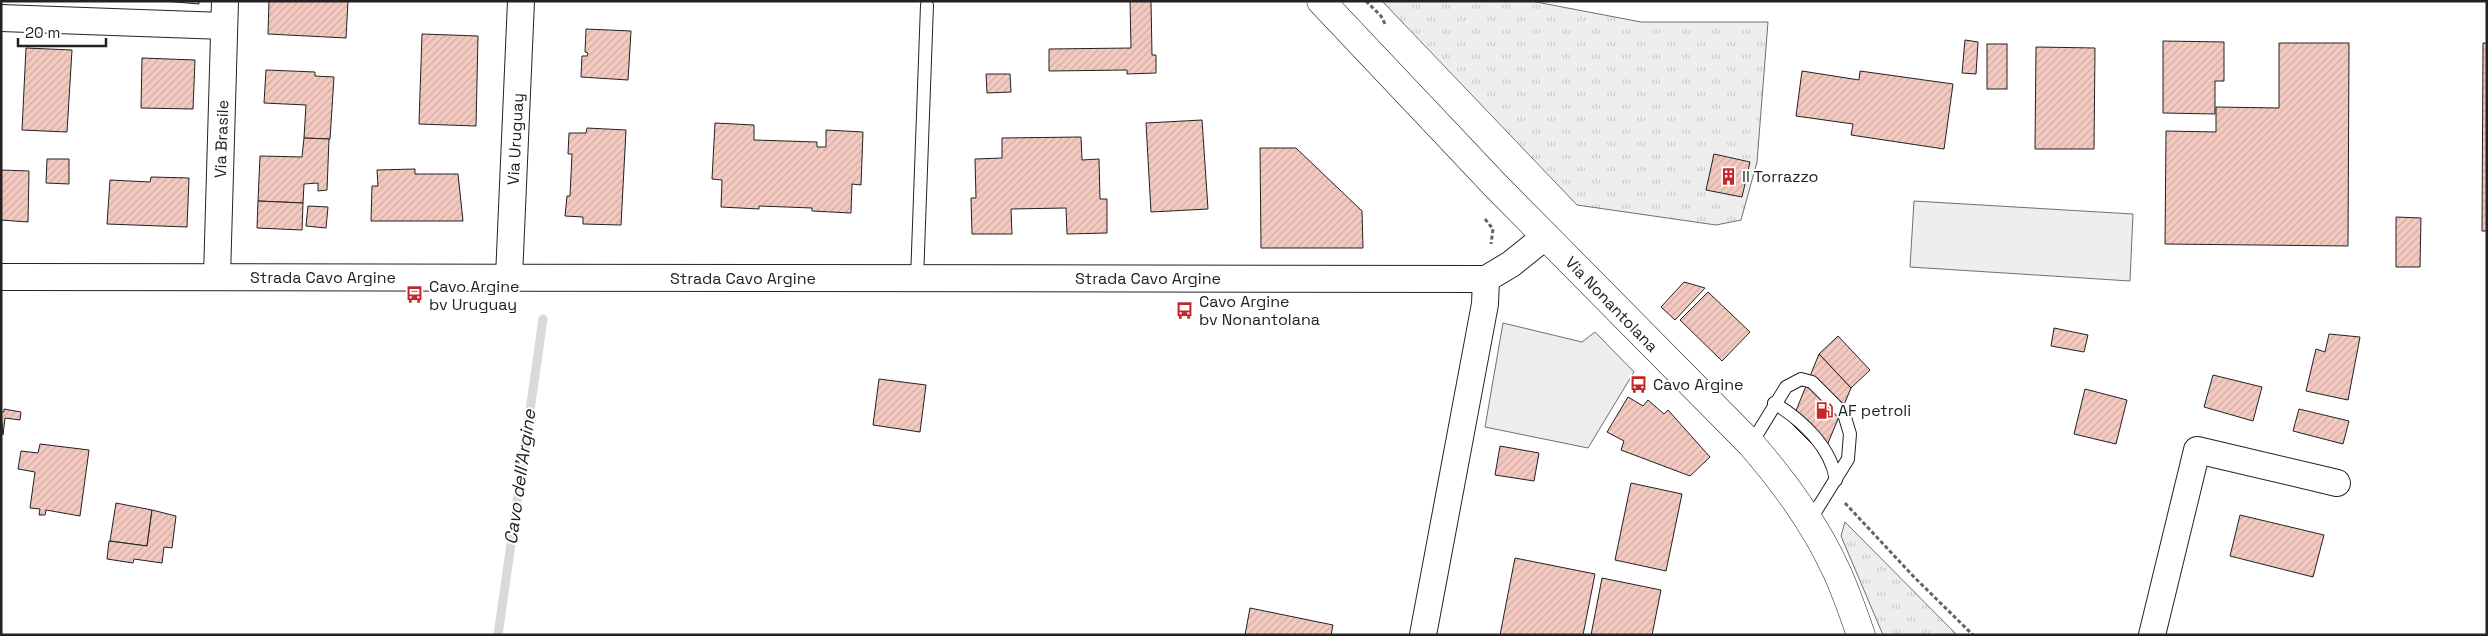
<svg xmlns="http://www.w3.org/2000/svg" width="2488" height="636" font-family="'Space Grotesk',sans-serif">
	<defs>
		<pattern id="grass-tufts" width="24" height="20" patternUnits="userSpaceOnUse" patternTransform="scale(1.25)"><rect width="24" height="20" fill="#eee"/><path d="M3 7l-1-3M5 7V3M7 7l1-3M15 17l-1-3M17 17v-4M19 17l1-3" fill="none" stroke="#ccc"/></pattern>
		<pattern id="building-hatch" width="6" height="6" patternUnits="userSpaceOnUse" patternTransform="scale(1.25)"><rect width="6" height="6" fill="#f3c9c0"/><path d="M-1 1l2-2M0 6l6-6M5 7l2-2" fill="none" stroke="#d0aca5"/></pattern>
	</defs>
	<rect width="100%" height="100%" fill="#fff"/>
	<g fill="url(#grass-tufts)" stroke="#6f6f6f">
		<polygon points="1382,1 1531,1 1641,22 1768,22 1757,162 1741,220 1716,225 1577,205"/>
		<polygon points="1845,522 1957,635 1883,635 1841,536"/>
	</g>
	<polygon fill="#eee" stroke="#6f6f6f" points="1914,201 2133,214 2130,281 1910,267"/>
	<polygon fill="#ededed" stroke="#6f6f6f" points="1503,323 1582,342 1595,332 1634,372 1588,448 1485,427"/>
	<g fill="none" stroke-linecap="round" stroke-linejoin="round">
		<polyline stroke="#d9d9d9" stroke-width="9" points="498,635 543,319"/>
	</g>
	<g fill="url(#building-hatch)" stroke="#222">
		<polygon points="164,1 199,1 199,4"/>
		<polygon points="269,1 348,1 346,38 268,34"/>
		<polygon points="1130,1 1151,1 1152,55 1156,55 1156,73 1127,74 1127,70 1049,71 1049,49 1131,48"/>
		<polygon points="586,29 631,31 628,80 581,77 582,56 587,56 588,53 585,52"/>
		<polygon points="422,34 478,36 476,126 419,124"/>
		<polygon points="1965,40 1978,42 1976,74 1962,73"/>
		<polygon points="2163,41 2224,42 2224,81 2215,81 2215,114 2163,113"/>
		<polygon points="2279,43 2349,43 2348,246 2165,244 2166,131 2216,132 2216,107 2279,108"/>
		<polygon points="2483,43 2487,43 2487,231 2482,231"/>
		<rect x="1987" y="44" width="20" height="45"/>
		<polygon points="2036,47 2095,48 2094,149 2035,149"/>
		<polygon points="26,48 72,50 67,132 22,130"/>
		<polygon points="142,58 195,60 193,109 141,108"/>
		<polygon points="266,70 315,72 315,76 334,77 330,139 304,138 306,105 264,103"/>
		<polygon points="1802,71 1859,80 1860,71 1953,84 1944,149 1851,135 1853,124 1796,116"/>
		<polygon points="986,74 1010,74 1011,92 987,93"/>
		<polygon points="1202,120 1208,209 1151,212 1146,123"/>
		<polygon points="715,123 754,125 754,140 817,142 817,147 826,147 826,130 863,132 861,185 852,184 851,213 812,211 812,208 759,206 759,209 721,207 722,180 712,179"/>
		<polygon points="587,128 626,130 621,225 583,224 583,217 565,216 567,196 570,196 572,154 568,154 569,133 586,133"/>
		<polygon points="1081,137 1082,160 1099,159 1100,199 1107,199 1107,233 1067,234 1066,208 1011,209 1012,234 972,234 971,198 976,198 975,159 1002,158 1002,138"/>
		<polygon points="304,138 329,139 327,190 318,191 318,183 304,184 303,203 258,201 260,156 302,157"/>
		<polygon points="1260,148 1296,148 1362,211 1363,248 1261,248"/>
		<polygon points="1714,154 1750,162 1742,197 1706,190"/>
		<polygon points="47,159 69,159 69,184 46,183"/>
		<polygon points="415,169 415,174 458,174 463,221 371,221 372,186 378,186 377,170"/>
		<polygon points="1,170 29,171 28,222 1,220"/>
		<polygon points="151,177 189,178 187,227 107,224 110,180 150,182"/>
		<polygon points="258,201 303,203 302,230 257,228"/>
		<polygon points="308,206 328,207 326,228 306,226"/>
		<polygon points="2396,217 2421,218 2420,267 2396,267"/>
		<polygon points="1684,282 1705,288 1675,320 1661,307"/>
		<polygon points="1708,292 1750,332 1722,361 1680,320"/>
		<polygon points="2054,328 2088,335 2084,352 2051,346"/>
		<polygon points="2329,334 2360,337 2348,400 2306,391 2316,349 2325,352"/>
		<polygon points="1838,336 1870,370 1851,388 1819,354"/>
		<polygon points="1819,354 1851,388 1823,455 1791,423"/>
		<polygon points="2213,375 2262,387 2253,421 2204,407"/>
		<polygon points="879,379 926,385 920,432 873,425"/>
		<polygon points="2085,389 2127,400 2116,444 2074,434"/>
		<polygon points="1628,397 1643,406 1648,400 1664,414 1668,410 1710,457 1690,476 1621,450 1624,441 1607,432"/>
		<polygon points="4,409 21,412 20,420 5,418 3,435 1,412 4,412"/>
		<polygon points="2299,409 2349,421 2343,444 2293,431"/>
		<polygon points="40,444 89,450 80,516 46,510 45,515 39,515 40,509 30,508 35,472 18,469 21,451 38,453"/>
		<polygon points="1500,446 1539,453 1534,481 1495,475"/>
		<polygon points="1631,483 1682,494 1666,571 1615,560"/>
		<polygon points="116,503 152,510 147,546 110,541"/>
		<polygon points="152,510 176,516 172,548 164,547 162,563 134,559 133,563 107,559 109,541 147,546"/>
		<polygon points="2240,515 2324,535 2313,577 2230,556"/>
		<polygon points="1515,558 1595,574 1583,635 1500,635"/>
		<polygon points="1602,578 1661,590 1652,635 1591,635"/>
		<polygon points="1250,608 1333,625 1331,635 1245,635"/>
	</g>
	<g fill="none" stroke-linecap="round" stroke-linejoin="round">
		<defs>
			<g id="service">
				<polyline points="917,279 927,5"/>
				<path d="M1774,403C1802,420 1831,447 1836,480"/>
				<polyline points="1751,444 1786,387 1801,379 1812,382 1844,414 1850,434 1848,459 1809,522"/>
			</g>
			<g id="minor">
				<polyline points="1,18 224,26"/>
				<polyline points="217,276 225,1"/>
				<polyline points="1,277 1486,279 1511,264 1546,236"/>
				<polyline points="509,277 521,1"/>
				<polyline points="1423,635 1485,304 1486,279"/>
				<polyline points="2152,635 2197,450 2337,483"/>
			</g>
			<path id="secondary" d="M1321,1L1496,186L1751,444C1784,482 1815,524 1836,570C1846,591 1853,613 1861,635"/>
		</defs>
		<use href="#service" stroke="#222" stroke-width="14"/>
		<use href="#minor" stroke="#222" stroke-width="28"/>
		<use href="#secondary" stroke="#222" stroke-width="29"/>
		<g stroke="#646464" stroke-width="3" stroke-dasharray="4 2.5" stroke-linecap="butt">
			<polyline points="1366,1 1381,16 1385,24"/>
			<polyline points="1485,219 1493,229 1491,244"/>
			<polyline points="1845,503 1914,577 1973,635"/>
		</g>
		<use href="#service" stroke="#fff" stroke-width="12"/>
		<use href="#minor" stroke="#fff" stroke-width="26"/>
		<use href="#secondary" stroke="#fff" stroke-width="28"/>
	</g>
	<defs>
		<symbol id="building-bare" viewBox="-9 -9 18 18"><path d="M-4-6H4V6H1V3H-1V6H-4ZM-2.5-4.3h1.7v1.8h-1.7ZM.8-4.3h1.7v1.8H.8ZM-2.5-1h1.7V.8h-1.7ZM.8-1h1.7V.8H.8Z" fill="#c62828" stroke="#fff" stroke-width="2.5" paint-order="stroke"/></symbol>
		<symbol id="bus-bare" viewBox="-9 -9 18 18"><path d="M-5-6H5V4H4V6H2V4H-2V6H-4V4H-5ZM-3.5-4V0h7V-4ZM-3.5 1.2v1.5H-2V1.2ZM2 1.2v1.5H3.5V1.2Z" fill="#c62828" stroke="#fff" stroke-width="2.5" paint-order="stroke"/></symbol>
		<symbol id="fuel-bare" viewBox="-9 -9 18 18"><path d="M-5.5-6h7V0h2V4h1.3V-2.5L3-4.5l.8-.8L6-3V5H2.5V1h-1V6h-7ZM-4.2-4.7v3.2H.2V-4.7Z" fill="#c62828" stroke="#fff" stroke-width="2.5" paint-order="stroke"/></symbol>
	</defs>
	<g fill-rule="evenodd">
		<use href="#building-bare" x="1716" y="164" width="25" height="25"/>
		<use href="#bus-bare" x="402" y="282" width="25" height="25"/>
		<use href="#bus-bare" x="1172" y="298" width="25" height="25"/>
		<use href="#bus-bare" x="1626" y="372" width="25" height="25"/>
		<use href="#fuel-bare" x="1812" y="398" width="25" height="25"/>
	</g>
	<g text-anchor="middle" stroke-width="4" stroke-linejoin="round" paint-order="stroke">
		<g font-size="16" fill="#222" stroke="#fff">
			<text transform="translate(221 139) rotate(-88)" y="6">Via Brasile</text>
			<text transform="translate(515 139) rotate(-87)" y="6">Via Uruguay</text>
			<text x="323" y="283">Strada Cavo Argine</text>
			<text x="743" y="284">Strada Cavo Argine</text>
			<text x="1148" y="284">Strada Cavo Argine</text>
			<text transform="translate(1612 304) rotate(46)" y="6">Via Nonantolana</text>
		</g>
		<g font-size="16" fill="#222" stroke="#fff" text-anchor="start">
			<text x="1742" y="182">Il Torrazzo</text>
			<text x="429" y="292">Cavo Argine<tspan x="429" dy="18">bv Uruguay</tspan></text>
			<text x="1199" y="307">Cavo Argine<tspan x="1199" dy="18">bv Nonantolana</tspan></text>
			<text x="1653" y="390">Cavo Argine</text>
			<text x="1838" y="416">AF petroli</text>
		</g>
		<g font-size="18" font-style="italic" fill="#222" stroke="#fff">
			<text transform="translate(520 477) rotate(-82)" y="6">Cavo dell'Argine</text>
		</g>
	</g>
	<rect width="2488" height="636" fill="none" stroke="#222222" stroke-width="5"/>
	<path d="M18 38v8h88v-8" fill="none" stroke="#222222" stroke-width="2.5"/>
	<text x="25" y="38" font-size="15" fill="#222222" stroke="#ffffff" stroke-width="4" paint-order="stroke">20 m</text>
</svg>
